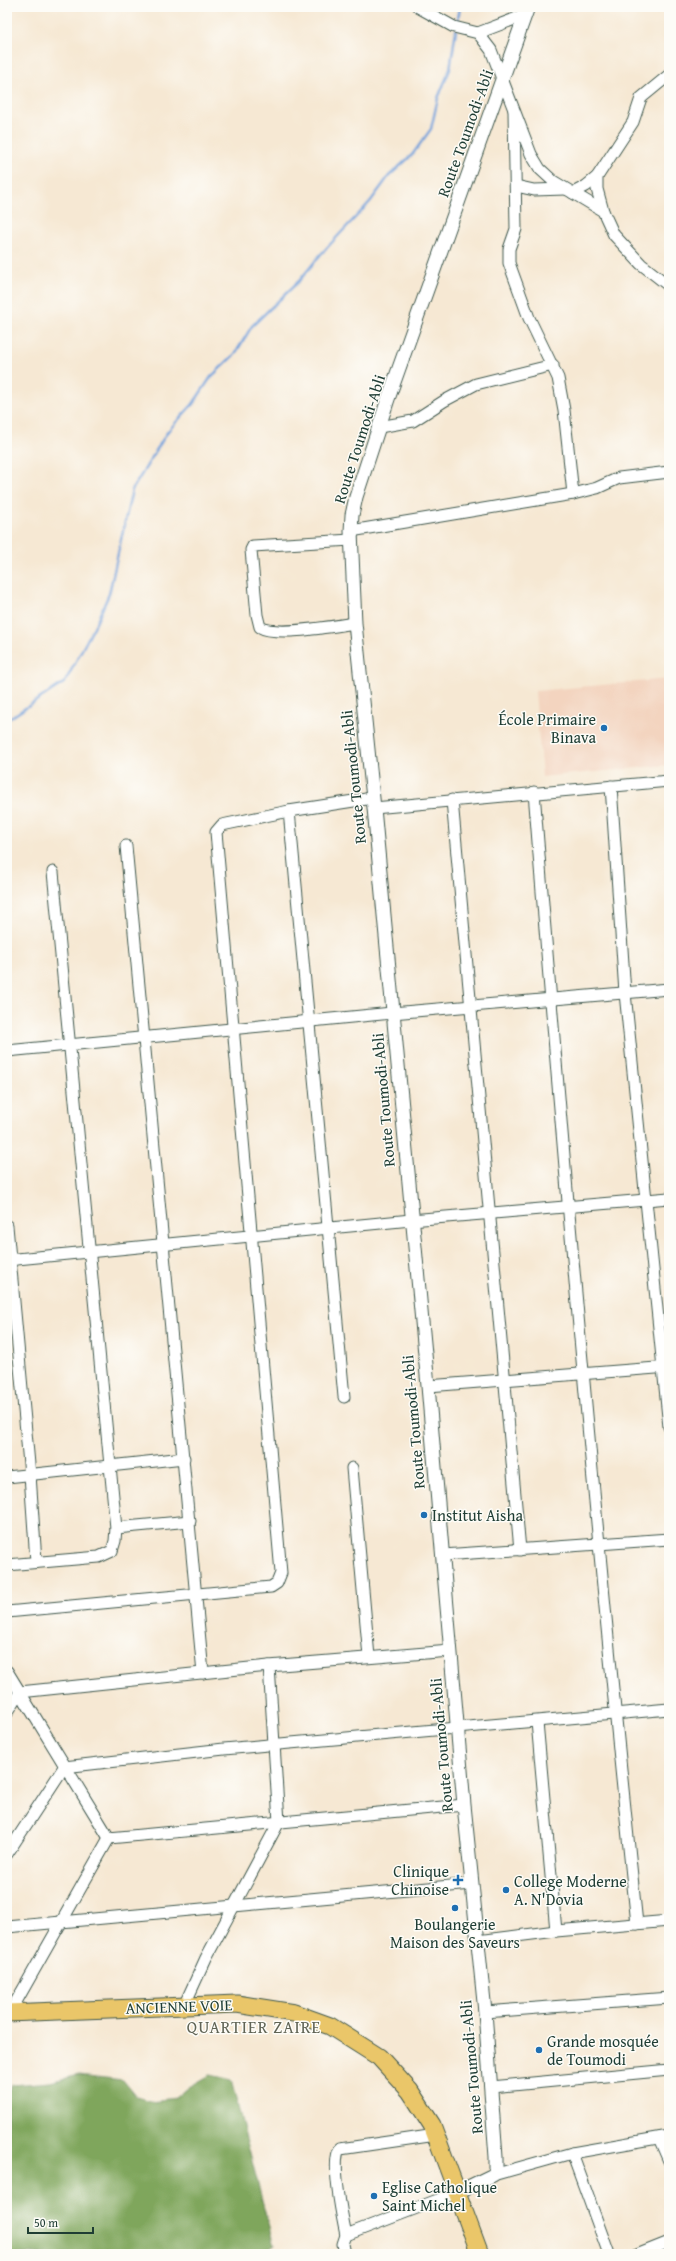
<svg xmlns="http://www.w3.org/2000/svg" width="676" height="2261" font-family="'Gentium Book Plus',serif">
	<rect width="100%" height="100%" fill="#fdfcf7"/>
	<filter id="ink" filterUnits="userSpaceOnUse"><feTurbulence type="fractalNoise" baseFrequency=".025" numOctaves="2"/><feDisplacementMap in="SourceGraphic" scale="8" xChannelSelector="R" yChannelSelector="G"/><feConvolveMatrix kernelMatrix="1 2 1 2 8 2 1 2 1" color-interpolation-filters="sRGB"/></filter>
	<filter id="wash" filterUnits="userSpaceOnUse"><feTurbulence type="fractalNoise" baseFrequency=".012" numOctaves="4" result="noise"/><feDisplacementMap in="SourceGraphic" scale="16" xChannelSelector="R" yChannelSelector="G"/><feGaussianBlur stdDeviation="0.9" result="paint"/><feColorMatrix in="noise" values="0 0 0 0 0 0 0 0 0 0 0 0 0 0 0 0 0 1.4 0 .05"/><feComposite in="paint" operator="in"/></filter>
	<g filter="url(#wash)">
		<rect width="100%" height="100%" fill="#f6e8d3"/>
		<polygon fill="#f3d4bf" points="669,679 669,765 542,777 535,691"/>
		<polygon fill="#7fa65c" stroke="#4f7248" points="79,2075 123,2080 137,2097 151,2101 176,2098 189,2087 210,2075 231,2080 274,2246 259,2254 7,2254 7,2094 12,2085 50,2082"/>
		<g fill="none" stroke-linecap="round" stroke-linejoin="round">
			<g stroke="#719fd9" stroke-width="2.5">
				<polyline points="457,25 460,7"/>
				<polyline points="7,720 65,682 96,623 109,594 132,490 168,431 193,404 211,377 235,354 252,326 299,281 321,254 370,202 389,176 412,155 431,129 438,98 450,69 456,30"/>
			</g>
		</g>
	</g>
	<g filter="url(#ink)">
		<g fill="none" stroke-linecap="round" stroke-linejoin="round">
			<defs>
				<g id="minor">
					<polyline points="418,7 454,27 478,33 491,50 531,154 540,169 553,181 603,211 614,235 641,264 669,286"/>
					<polyline points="478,33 525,15"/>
					<polyline points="514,111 516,229 509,249 509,263 529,318 558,378 564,410 573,494"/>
					<polyline points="516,186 534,190 565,189"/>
					<polyline points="573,193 586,186 597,177"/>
					<polyline points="603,211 597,189 597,177 633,122 641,98 669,75"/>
					<polyline points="379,427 413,421 444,401 476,384 553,365"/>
					<polyline points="351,531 573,494 597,488 619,478 669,472"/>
					<path d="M351,540L253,546L251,550L257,615L260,627C276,637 334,626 355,623"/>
					<polyline points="611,786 625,993 669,1427"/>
					<path d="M534,792C564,1170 597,1547 637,1924"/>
					<polyline points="452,800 520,1550"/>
					<polyline points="374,808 669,781"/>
					<polyline points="289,811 344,1397"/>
					<polyline points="126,846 203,1673"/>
					<polyline points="7,1051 392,1013 669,989"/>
					<polyline points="7,1226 30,1475 36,1561"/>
					<polyline points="7,1260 411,1220 669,1198"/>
					<polyline points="428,1386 669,1367"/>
					<polyline points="352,1468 369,1657"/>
					<polyline points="7,1477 184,1458"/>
					<polyline points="116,1528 190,1521"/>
					<polyline points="443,1555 669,1539"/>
					<polyline points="7,1565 99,1557 112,1551 115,1541 116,1528 53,872"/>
					<polyline points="7,1612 271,1587 277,1583 281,1573 216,832 222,825 289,811 373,798"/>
					<polyline points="7,1671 109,1838"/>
					<polyline points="7,1713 20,1692 269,1666 450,1651"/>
					<polyline points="537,1722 556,1931"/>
					<polyline points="109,1838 464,1805"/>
					<polyline points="7,1854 64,1767 224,1749 669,1709"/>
					<polyline points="7,1927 472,1884"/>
					<polyline points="478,1941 556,1931 669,1921"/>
					<polyline points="184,2006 206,1958 279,1822 269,1666"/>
					<polyline points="485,2012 669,1998"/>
					<polyline points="8,2016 109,1838"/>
					<polyline points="491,2087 669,2070"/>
					<polyline points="659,2138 669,2161"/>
					<polyline points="572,2153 609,2254"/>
					<polyline points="493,2175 572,2153 669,2136"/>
					<polyline points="346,2235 456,2193"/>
					<path d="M345,2254L343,2244L346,2235C343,2221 330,2157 340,2149L436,2135"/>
					<polyline points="639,2254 669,2242"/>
				</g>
				<polyline id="tertiary" points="456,2193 493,2175 496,2170 496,2157 485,2012 464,1805 428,1386 374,808 355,623 351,531 352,515 356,497 388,399 528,7"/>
				<polyline id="primary" points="7,2013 237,2004 294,2013 330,2026 379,2057 410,2091 432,2125 480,2254"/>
			</defs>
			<use href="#minor" stroke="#3f574c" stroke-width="13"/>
			<use href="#tertiary" stroke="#3f574c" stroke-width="15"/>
			<use href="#primary" stroke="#3f574c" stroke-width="19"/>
			<use href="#minor" stroke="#fff" stroke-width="11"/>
			<use href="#tertiary" stroke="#fff" stroke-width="13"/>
			<use href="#primary" stroke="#eac669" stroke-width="17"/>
		</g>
	</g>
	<g fill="#1f6fb2" stroke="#fdfcf7" stroke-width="1.5">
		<circle cx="604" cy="728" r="4"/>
		<circle cx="424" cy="1515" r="4"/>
		<path d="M456 1874h4v4h4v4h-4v4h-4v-4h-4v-4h4z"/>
		<circle cx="506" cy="1890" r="4"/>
		<circle cx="455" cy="1908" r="4"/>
		<circle cx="539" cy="2050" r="4"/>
		<circle cx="374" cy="2196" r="4"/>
	</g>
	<g text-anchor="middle" stroke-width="3" stroke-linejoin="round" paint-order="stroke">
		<g font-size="16" fill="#1f3d34" stroke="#fdfcf7">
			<text transform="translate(465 133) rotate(-70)" y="6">Route Toumodi-Abli</text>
			<text transform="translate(359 439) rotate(-72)" y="6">Route Toumodi-Abli</text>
			<text transform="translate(353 777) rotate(-96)" y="6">Route Toumodi-Abli</text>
			<text transform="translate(383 1100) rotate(-95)" y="6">Route Toumodi-Abli</text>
			<text transform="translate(413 1422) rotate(-95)" y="6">Route Toumodi-Abli</text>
			<text transform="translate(441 1745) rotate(-95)" y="6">Route Toumodi-Abli</text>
			<text transform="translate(179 2006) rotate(-2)" y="6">ANCIENNE VOIE</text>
			<text transform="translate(471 2067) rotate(-95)" y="6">Route Toumodi-Abli</text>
		</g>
		<g font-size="16" fill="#1f3d34" stroke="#fdfcf7" text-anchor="start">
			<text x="596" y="725" text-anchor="end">École Primaire<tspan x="596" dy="18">Binava</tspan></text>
			<text x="432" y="1521">Institut Aisha</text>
			<text x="449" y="1877" text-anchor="end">Clinique<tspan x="449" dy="18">Chinoise</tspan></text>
			<text x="514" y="1887">College Moderne<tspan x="514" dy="18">A. N'Dovia</tspan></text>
			<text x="455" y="1930" text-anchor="middle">Boulangerie<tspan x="455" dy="18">Maison des Saveurs</tspan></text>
			<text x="547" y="2047">Grande mosquée<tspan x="547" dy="18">de Toumodi</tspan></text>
			<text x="382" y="2193">Eglise Catholique<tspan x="382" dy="18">Saint Michel</tspan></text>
		</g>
		<g font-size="17" letter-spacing="1" fill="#606455" stroke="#fdfcf7">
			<text x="254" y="2033">QUARTIER ZAIRE</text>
		</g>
	</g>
	<rect width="676" height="2261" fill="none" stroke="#fdfcf7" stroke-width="24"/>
	<path d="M28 2227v6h65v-6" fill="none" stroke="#1f3d34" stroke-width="2"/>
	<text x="34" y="2227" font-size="12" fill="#1f3d34" stroke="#fdfcf7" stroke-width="3" paint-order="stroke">50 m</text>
</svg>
